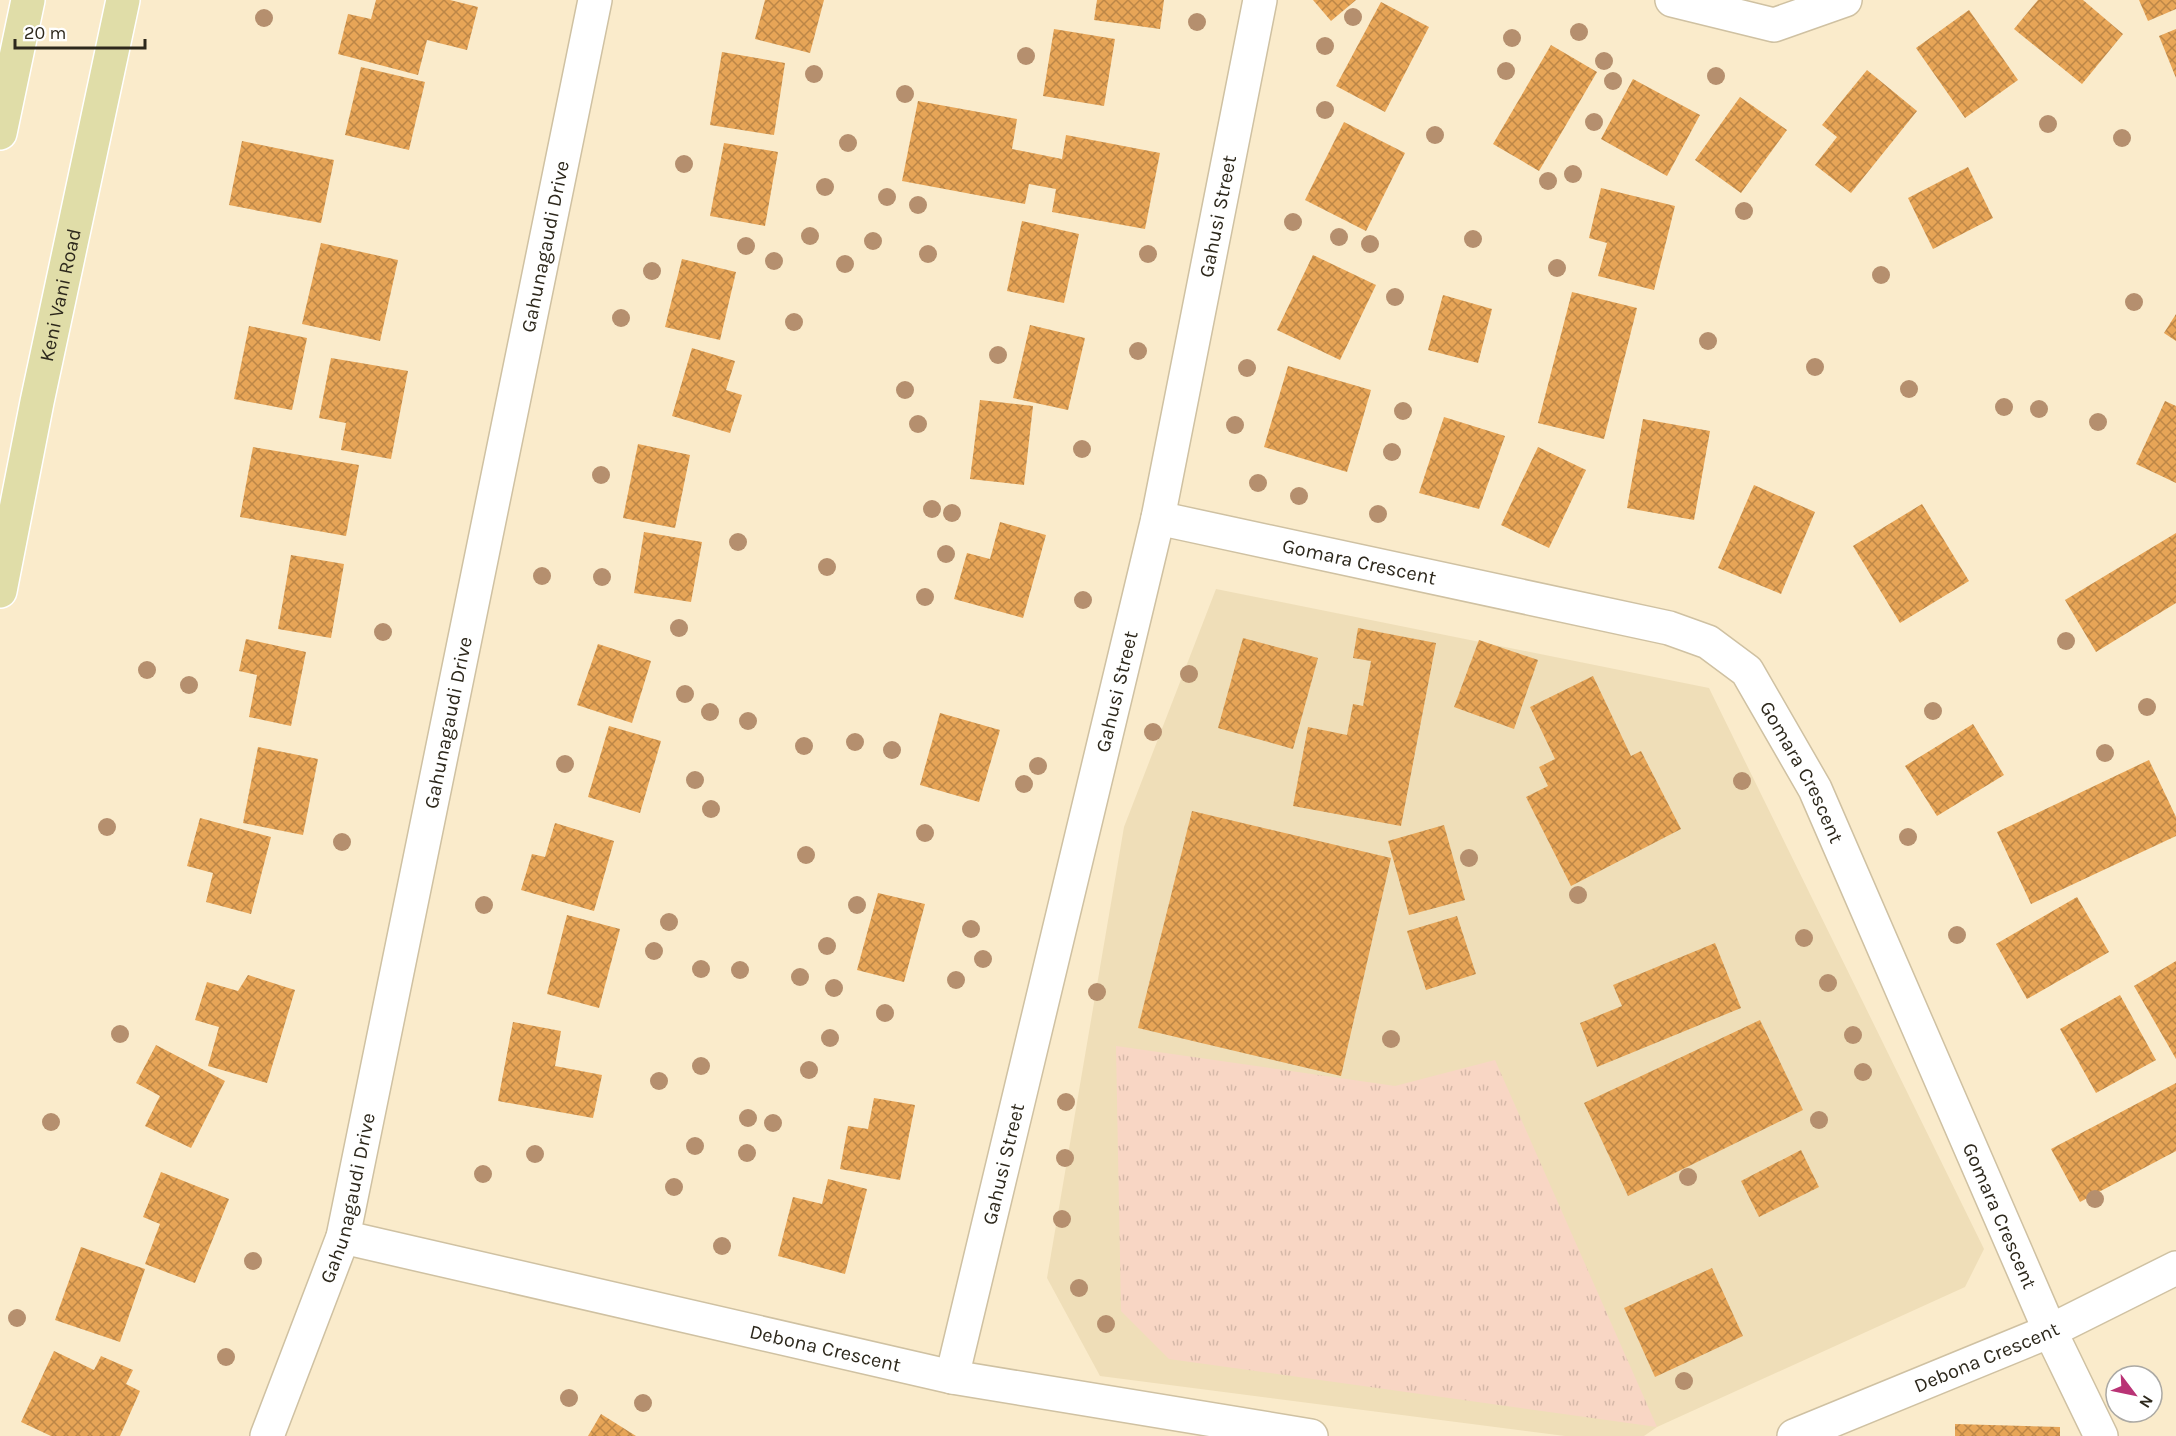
<svg xmlns="http://www.w3.org/2000/svg" width="2176" height="1436" font-family="Karla,sans-serif">
	<defs>
		<pattern id="grass-tufts" width="24" height="20" patternUnits="userSpaceOnUse" patternTransform="scale(1.5)"><rect width="24" height="20" fill="#f8d6c4"/><path d="M3 7l-1-3M5 7V3M7 7l1-3M15 17l-1-3M17 17v-4M19 17l1-3" fill="none" stroke="#d5b8a8"/></pattern>
		<pattern id="building-cross-hatch" width="8" height="8" patternUnits="userSpaceOnUse" patternTransform="scale(1.5)"><rect width="8" height="8" fill="#e7a557"/><path d="M0 0l8 8M0 8l8-8" fill="none" stroke="#bc8647"/></pattern>
	</defs>
	<rect width="100%" height="100%" fill="#faebcb"/>
	<polygon fill="#efdeb8" points="1216,589 1709,688 1984,1249 1965,1287 1657,1427 1644,1436 1565,1436 1100,1376 1047,1278 1124,827"/>
	<polygon fill="url(#grass-tufts)" points="1116,1046 1395,1086 1495,1060 1657,1427 1169,1359 1121,1311"/>
	<g fill="url(#building-cross-hatch)">
		<polygon points="376,0 450,0 478,7 467,50 427,40 418,75 338,54 348,14 371,19"/>
		<polygon points="765,0 824,0 810,53 755,39"/>
		<polygon points="1097,0 1164,0 1160,29 1094,20"/>
		<polygon points="1313,0 1356,0 1331,21"/>
		<polygon points="2038,0 2083,0 2123,34 2082,84 2014,29"/>
		<polygon points="2139,0 2176,0 2176,9 2148,21"/>
		<polygon points="1381,2 1429,27 1385,112 1336,86"/>
		<polygon points="1969,10 2018,80 1965,118 1916,48"/>
		<polygon points="1054,29 1115,39 1104,106 1043,96"/>
		<polygon points="2176,29 2176,78 2159,36"/>
		<polygon points="1551,45 1597,72 1539,171 1493,144"/>
		<polygon points="722,52 785,63 774,135 710,125"/>
		<polygon points="361,67 425,82 409,150 345,135"/>
		<polygon points="1867,70 1917,111 1851,193 1815,165 1837,137 1822,125"/>
		<polygon points="1633,79 1700,115 1667,176 1601,139"/>
		<polygon points="1740,97 1787,130 1741,193 1695,160"/>
		<polygon points="918,101 1017,119 1012,149 1062,159 1066,135 1160,153 1145,229 1052,212 1056,189 1029,184 1025,204 902,181"/>
		<polygon points="1344,122 1405,153 1366,231 1305,200"/>
		<polygon points="242,141 334,160 321,223 229,205"/>
		<polygon points="724,143 778,152 765,226 710,216"/>
		<polygon points="1968,167 1993,218 1933,249 1908,198"/>
		<polygon points="1601,188 1675,206 1654,290 1598,276 1607,243 1589,238"/>
		<polygon points="1022,221 1079,234 1064,303 1007,291"/>
		<polygon points="321,243 398,260 380,341 302,324"/>
		<polygon points="1313,255 1376,285 1340,360 1277,330"/>
		<polygon points="682,259 736,272 720,340 665,327"/>
		<polygon points="1572,292 1637,308 1604,439 1538,423"/>
		<polygon points="1443,295 1492,309 1478,363 1428,350"/>
		<polygon points="2176,314 2176,341 2164,333"/>
		<polygon points="1030,325 1085,338 1068,410 1013,398"/>
		<polygon points="249,326 307,338 292,410 234,399"/>
		<polygon points="692,348 735,361 726,390 742,395 730,433 672,416"/>
		<polygon points="331,358 408,371 391,459 341,450 346,423 319,418"/>
		<polygon points="1288,366 1371,390 1347,472 1264,447"/>
		<polygon points="980,400 1033,406 1024,485 970,479"/>
		<polygon points="2165,401 2176,406 2176,483 2136,464"/>
		<polygon points="1444,417 1505,436 1479,509 1419,493"/>
		<polygon points="1643,419 1710,431 1694,520 1627,508"/>
		<polygon points="638,444 690,455 675,528 623,518"/>
		<polygon points="253,447 359,465 346,536 240,517"/>
		<polygon points="1538,447 1586,470 1549,548 1501,525"/>
		<polygon points="1754,485 1815,512 1781,594 1718,568"/>
		<polygon points="1922,504 1969,581 1900,623 1853,546"/>
		<polygon points="1000,522 1046,535 1023,618 954,599 967,553 990,559"/>
		<polygon points="644,532 702,542 691,602 634,593"/>
		<polygon points="2176,533 2176,603 2096,652 2065,600"/>
		<polygon points="291,555 344,564 331,638 278,629"/>
		<polygon points="1358,628 1436,643 1401,826 1293,806 1308,727 1347,735 1353,704 1363,706 1371,661 1353,658"/>
		<polygon points="1243,638 1318,658 1293,749 1218,728"/>
		<polygon points="246,639 306,652 291,726 249,717 257,675 239,671"/>
		<polygon points="1479,640 1538,660 1514,729 1454,707"/>
		<polygon points="598,644 651,661 632,723 577,705"/>
		<polygon points="1593,676 1631,756 1641,751 1681,829 1571,886 1526,797 1548,786 1539,767 1555,759 1530,707"/>
		<polygon points="940,713 1000,730 979,802 920,785"/>
		<polygon points="1973,724 2004,775 1937,816 1905,766"/>
		<polygon points="609,726 661,741 640,813 588,797"/>
		<polygon points="258,747 318,759 303,835 243,823"/>
		<polygon points="2149,760 2176,817 2176,836 2031,904 1997,832"/>
		<polygon points="1192,811 1391,858 1341,1076 1138,1028"/>
		<polygon points="200,818 271,837 251,914 206,902 213,873 187,866"/>
		<polygon points="555,823 614,841 594,911 521,890 532,854 545,857"/>
		<polygon points="1444,825 1465,900 1409,915 1388,841"/>
		<polygon points="878,893 925,904 904,982 857,970"/>
		<polygon points="2077,897 2109,952 2027,999 1996,944"/>
		<polygon points="567,915 620,929 599,1008 547,994"/>
		<polygon points="1457,916 1476,974 1426,990 1407,931"/>
		<polygon points="1715,943 1741,1008 1597,1067 1580,1023 1622,1006 1613,985"/>
		<polygon points="2176,961 2176,1059 2134,986"/>
		<polygon points="248,975 295,990 267,1083 208,1066 219,1027 195,1020 207,982 238,991"/>
		<polygon points="2120,995 2156,1060 2096,1093 2060,1029"/>
		<polygon points="1760,1020 1803,1110 1628,1196 1584,1103"/>
		<polygon points="513,1022 561,1031 555,1066 602,1075 593,1118 498,1101"/>
		<polygon points="156,1045 225,1081 191,1148 145,1126 160,1096 136,1083"/>
		<polygon points="2176,1083 2176,1151 2080,1202 2051,1149"/>
		<polygon points="874,1098 915,1105 900,1180 840,1169 848,1126 868,1129"/>
		<polygon points="1801,1150 1819,1187 1759,1217 1741,1181"/>
		<polygon points="161,1172 229,1199 195,1283 145,1264 160,1224 143,1217"/>
		<polygon points="828,1179 867,1189 845,1274 778,1256 793,1197 822,1204"/>
		<polygon points="81,1247 145,1269 120,1342 55,1320"/>
		<polygon points="1712,1268 1743,1336 1655,1377 1624,1308"/>
		<polygon points="54,1351 94,1370 101,1356 133,1370 126,1384 140,1391 120,1436 51,1436 21,1422"/>
		<polygon points="601,1414 636,1436 588,1436"/>
		<polygon points="1955,1424 2060,1427 2060,1436 1955,1436"/>
	</g>
	<g fill="none" stroke-linecap="round" stroke-linejoin="round">
		<defs>
			<g id="street">
				<polyline points="1672,0 1774,25 1845,0"/>
				<path id="s1" d="M1158,518L1669,628L1708,642L1747,671L1815,789L2050,1331L2101,1436"/>
				<path id="s2" d="M343,1237L952,1377L1311,1436"/>
				<path id="s3" d="M952,1377L1158,518L1260,0"/>
				<path id="s4" d="M267,1436L343,1237L595,0"/>
				<path id="s5" d="M1794,1436L2050,1331L2176,1268"/>
			</g>
			<g id="primary">
				<polyline points="0,133 28,0"/>
				<path id="s6" d="M0,591L37,402L123,0"/>
			</g>
		</defs>
		<use href="#street" stroke="#cfc1a2" stroke-width="36"/>
		<use href="#primary" stroke="#fff" stroke-width="36"/>
		<use href="#street" stroke="#fff" stroke-width="33"/>
		<use href="#primary" stroke="#e0dda8" stroke-width="33"/>
	</g>
	<g fill="#b58f6e">
		<circle cx="1353" cy="17" r="9"/>
		<circle cx="264" cy="18" r="9"/>
		<circle cx="1197" cy="22" r="9"/>
		<circle cx="1579" cy="32" r="9"/>
		<circle cx="1512" cy="38" r="9"/>
		<circle cx="1325" cy="46" r="9"/>
		<circle cx="1026" cy="56" r="9"/>
		<circle cx="1604" cy="61" r="9"/>
		<circle cx="1506" cy="71" r="9"/>
		<circle cx="814" cy="74" r="9"/>
		<circle cx="1716" cy="76" r="9"/>
		<circle cx="1613" cy="81" r="9"/>
		<circle cx="905" cy="94" r="9"/>
		<circle cx="1325" cy="110" r="9"/>
		<circle cx="1594" cy="122" r="9"/>
		<circle cx="2048" cy="124" r="9"/>
		<circle cx="1435" cy="135" r="9"/>
		<circle cx="2122" cy="138" r="9"/>
		<circle cx="848" cy="143" r="9"/>
		<circle cx="684" cy="164" r="9"/>
		<circle cx="1573" cy="174" r="9"/>
		<circle cx="1548" cy="181" r="9"/>
		<circle cx="825" cy="187" r="9"/>
		<circle cx="887" cy="197" r="9"/>
		<circle cx="918" cy="205" r="9"/>
		<circle cx="1744" cy="211" r="9"/>
		<circle cx="1293" cy="222" r="9"/>
		<circle cx="810" cy="236" r="9"/>
		<circle cx="1339" cy="237" r="9"/>
		<circle cx="1473" cy="239" r="9"/>
		<circle cx="873" cy="241" r="9"/>
		<circle cx="1370" cy="244" r="9"/>
		<circle cx="746" cy="246" r="9"/>
		<circle cx="928" cy="254" r="9"/>
		<circle cx="1148" cy="254" r="9"/>
		<circle cx="774" cy="261" r="9"/>
		<circle cx="845" cy="264" r="9"/>
		<circle cx="1557" cy="268" r="9"/>
		<circle cx="652" cy="271" r="9"/>
		<circle cx="1881" cy="275" r="9"/>
		<circle cx="1395" cy="297" r="9"/>
		<circle cx="2134" cy="302" r="9"/>
		<circle cx="621" cy="318" r="9"/>
		<circle cx="794" cy="322" r="9"/>
		<circle cx="1708" cy="341" r="9"/>
		<circle cx="1138" cy="351" r="9"/>
		<circle cx="998" cy="355" r="9"/>
		<circle cx="1815" cy="367" r="9"/>
		<circle cx="1247" cy="368" r="9"/>
		<circle cx="1909" cy="389" r="9"/>
		<circle cx="905" cy="390" r="9"/>
		<circle cx="2004" cy="407" r="9"/>
		<circle cx="2039" cy="409" r="9"/>
		<circle cx="1403" cy="411" r="9"/>
		<circle cx="2098" cy="422" r="9"/>
		<circle cx="918" cy="424" r="9"/>
		<circle cx="1235" cy="425" r="9"/>
		<circle cx="1082" cy="449" r="9"/>
		<circle cx="1392" cy="452" r="9"/>
		<circle cx="601" cy="475" r="9"/>
		<circle cx="1258" cy="483" r="9"/>
		<circle cx="1299" cy="496" r="9"/>
		<circle cx="932" cy="509" r="9"/>
		<circle cx="952" cy="513" r="9"/>
		<circle cx="1378" cy="514" r="9"/>
		<circle cx="738" cy="542" r="9"/>
		<circle cx="946" cy="554" r="9"/>
		<circle cx="827" cy="567" r="9"/>
		<circle cx="542" cy="576" r="9"/>
		<circle cx="602" cy="577" r="9"/>
		<circle cx="925" cy="597" r="9"/>
		<circle cx="1083" cy="600" r="9"/>
		<circle cx="679" cy="628" r="9"/>
		<circle cx="383" cy="632" r="9"/>
		<circle cx="2066" cy="641" r="9"/>
		<circle cx="147" cy="670" r="9"/>
		<circle cx="1189" cy="674" r="9"/>
		<circle cx="189" cy="685" r="9"/>
		<circle cx="685" cy="694" r="9"/>
		<circle cx="2147" cy="707" r="9"/>
		<circle cx="1933" cy="711" r="9"/>
		<circle cx="710" cy="712" r="9"/>
		<circle cx="748" cy="721" r="9"/>
		<circle cx="1153" cy="732" r="9"/>
		<circle cx="855" cy="742" r="9"/>
		<circle cx="804" cy="746" r="9"/>
		<circle cx="892" cy="750" r="9"/>
		<circle cx="2105" cy="753" r="9"/>
		<circle cx="565" cy="764" r="9"/>
		<circle cx="1038" cy="766" r="9"/>
		<circle cx="695" cy="780" r="9"/>
		<circle cx="1742" cy="781" r="9"/>
		<circle cx="1024" cy="784" r="9"/>
		<circle cx="711" cy="809" r="9"/>
		<circle cx="107" cy="827" r="9"/>
		<circle cx="925" cy="833" r="9"/>
		<circle cx="1908" cy="837" r="9"/>
		<circle cx="342" cy="842" r="9"/>
		<circle cx="806" cy="855" r="9"/>
		<circle cx="1469" cy="858" r="9"/>
		<circle cx="1578" cy="895" r="9"/>
		<circle cx="484" cy="905" r="9"/>
		<circle cx="857" cy="905" r="9"/>
		<circle cx="669" cy="922" r="9"/>
		<circle cx="971" cy="929" r="9"/>
		<circle cx="1957" cy="935" r="9"/>
		<circle cx="1804" cy="938" r="9"/>
		<circle cx="827" cy="946" r="9"/>
		<circle cx="654" cy="951" r="9"/>
		<circle cx="983" cy="959" r="9"/>
		<circle cx="701" cy="969" r="9"/>
		<circle cx="740" cy="970" r="9"/>
		<circle cx="800" cy="977" r="9"/>
		<circle cx="956" cy="980" r="9"/>
		<circle cx="1828" cy="983" r="9"/>
		<circle cx="834" cy="988" r="9"/>
		<circle cx="1097" cy="992" r="9"/>
		<circle cx="885" cy="1013" r="9"/>
		<circle cx="120" cy="1034" r="9"/>
		<circle cx="1853" cy="1035" r="9"/>
		<circle cx="830" cy="1038" r="9"/>
		<circle cx="1391" cy="1039" r="9"/>
		<circle cx="701" cy="1066" r="9"/>
		<circle cx="809" cy="1070" r="9"/>
		<circle cx="1863" cy="1072" r="9"/>
		<circle cx="659" cy="1081" r="9"/>
		<circle cx="1066" cy="1102" r="9"/>
		<circle cx="748" cy="1118" r="9"/>
		<circle cx="1819" cy="1120" r="9"/>
		<circle cx="51" cy="1122" r="9"/>
		<circle cx="773" cy="1123" r="9"/>
		<circle cx="695" cy="1146" r="9"/>
		<circle cx="747" cy="1153" r="9"/>
		<circle cx="535" cy="1154" r="9"/>
		<circle cx="1065" cy="1158" r="9"/>
		<circle cx="483" cy="1174" r="9"/>
		<circle cx="1688" cy="1177" r="9"/>
		<circle cx="674" cy="1187" r="9"/>
		<circle cx="2095" cy="1199" r="9"/>
		<circle cx="1062" cy="1219" r="9"/>
		<circle cx="722" cy="1246" r="9"/>
		<circle cx="253" cy="1261" r="9"/>
		<circle cx="1079" cy="1288" r="9"/>
		<circle cx="17" cy="1318" r="9"/>
		<circle cx="1106" cy="1324" r="9"/>
		<circle cx="226" cy="1357" r="9"/>
		<circle cx="1684" cy="1381" r="9"/>
		<circle cx="569" cy="1398" r="9"/>
		<circle cx="643" cy="1403" r="9"/>
	</g>
	<g text-anchor="middle" stroke-width="5" stroke-linejoin="round" paint-order="stroke">
		<g font-size="20" fill="#2d281c" stroke="#fff">
			<text dy="7" stroke="none"><textPath href="#s3" startOffset="1191">Gahusi Street</textPath></text>
			<text dy="7" stroke="none"><textPath href="#s4" startOffset="1224">Gahunagaudi Drive</textPath></text>
			<text dy="7" stroke="none"><textPath href="#s6" startOffset="302">Keni Vani Road</textPath></text>
			<text dy="7" stroke="none"><textPath href="#s1" startOffset="206">Gomara Crescent</textPath></text>
			<text dy="7" stroke="none"><textPath href="#s3" startOffset="705">Gahusi Street</textPath></text>
			<text dy="7" stroke="none"><textPath href="#s4" startOffset="738">Gahunagaudi Drive</textPath></text>
			<text dy="7" stroke="none"><textPath href="#s1" startOffset="728">Gomara Crescent</textPath></text>
			<text dy="7" stroke="none"><textPath href="#s3" startOffset="219">Gahusi Street</textPath></text>
			<text dy="7" stroke="none"><textPath href="#s4" startOffset="252">Gahunagaudi Drive</textPath></text>
			<text dy="7" stroke="none"><textPath href="#s1" startOffset="1214">Gomara Crescent</textPath></text>
			<text dy="7" stroke="none"><textPath href="#s2" startOffset="495">Debona Crescent</textPath></text>
			<text dy="7" stroke="none"><textPath href="#s5" startOffset="208">Debona Crescent</textPath></text>
		</g>
	</g>
	<g transform="translate(2134 1394) rotate(122)"><circle r="28" fill="#ffffff" stroke="#aba9a4" stroke-width="1.5"/>
	<path d="M0-4.5L10 22L0 15L-10 22Z" fill="#b93375"/>
	<text y="-9" font-size="16" font-weight="bold" text-anchor="middle" fill="#2d281c">N</text>
	</g>
	<path d="M15 39v9h130v-9" fill="none" stroke="#2d281c" stroke-width="3"/>
	<text x="24" y="39" font-size="18" fill="#2d281c" stroke="#ffffff" stroke-width="4.5" paint-order="stroke">20 m</text>
</svg>
